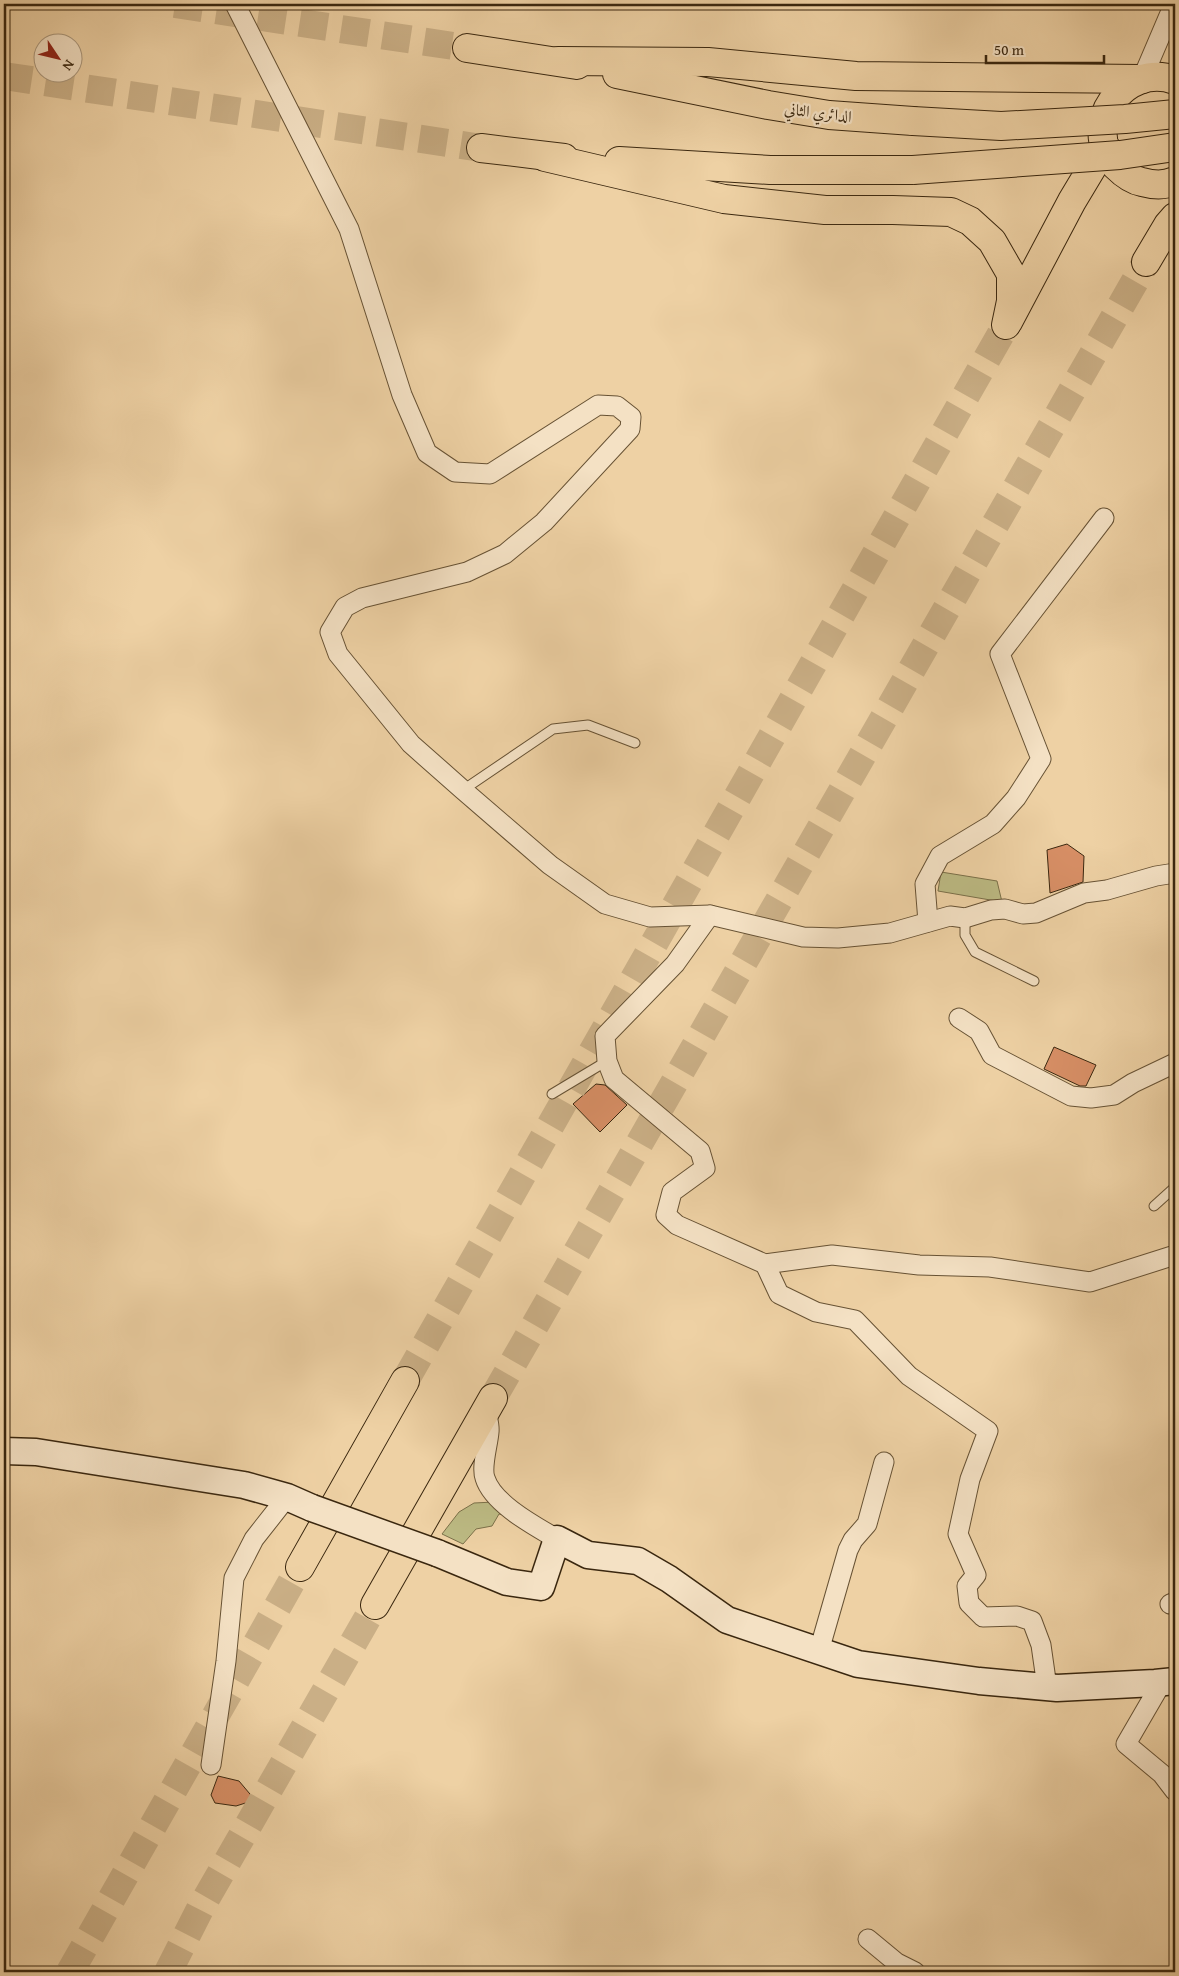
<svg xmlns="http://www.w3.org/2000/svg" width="1179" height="1976" font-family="'Gentium Book Plus',Amiri,serif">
	<rect width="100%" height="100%" fill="#eed1a4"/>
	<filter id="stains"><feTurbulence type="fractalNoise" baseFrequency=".004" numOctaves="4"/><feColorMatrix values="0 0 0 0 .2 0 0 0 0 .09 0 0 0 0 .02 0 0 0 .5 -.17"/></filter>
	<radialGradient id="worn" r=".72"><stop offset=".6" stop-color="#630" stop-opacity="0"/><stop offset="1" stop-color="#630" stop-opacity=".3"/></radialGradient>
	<g fill="#bcba83" stroke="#7b7049">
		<polygon points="941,872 997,881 1002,902 938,891"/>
		<polygon points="494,1502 504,1515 499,1514 492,1526 476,1529 463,1544 442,1534 459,1512 474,1503"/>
	</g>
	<g fill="#d88f66" stroke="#3a270f">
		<polygon points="1067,844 1084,856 1083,882 1050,893 1047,850"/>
		<polygon points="1054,1047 1096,1065 1086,1086 1080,1086 1044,1069"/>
		<polygon points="596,1084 605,1085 627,1105 600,1132 573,1104"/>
		<polygon points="218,1776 239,1781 255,1800 236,1806 215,1803 211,1795"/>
	</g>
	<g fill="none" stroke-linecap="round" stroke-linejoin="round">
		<g stroke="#caaf86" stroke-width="28" stroke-dasharray="28 14" stroke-linecap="butt">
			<polyline points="405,1381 1006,325"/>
			<polyline points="493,1398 1146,262"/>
			<polyline points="70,1972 300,1567"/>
			<polyline points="168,1972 200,1909 375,1605"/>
		</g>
		<g stroke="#caaf86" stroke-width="28" stroke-dasharray="28 14" stroke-linecap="butt">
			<polyline points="175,4 467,48"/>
			<polyline points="4,76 481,148"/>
		</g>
		<defs>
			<g id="lane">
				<polyline points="463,790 553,729 588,725 635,743"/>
				<polyline points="965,918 965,935 975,952 1034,981"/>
				<polyline points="552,1094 607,1061"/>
				<polyline points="1154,1206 1175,1187"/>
			</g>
			<g id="street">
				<polyline points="235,4 349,229 402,395 427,453 455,472 490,474 598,405 617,406 631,417 630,429 544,522 505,554 467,572 362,598 345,607 330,632 338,654 411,744 463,790 550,865 605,904 650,917 710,915 803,937 838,938 890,933 950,916 965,918 991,910 1005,909 1023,914 1036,913 1084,893 1107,890 1156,876 1175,873"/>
				<polyline points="1142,79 1174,4"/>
				<polyline points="710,915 675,964 605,1036 607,1061 614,1079 700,1151 705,1168 672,1192 666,1215 677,1225 765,1264 832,1255 919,1265 990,1267 1090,1282 1175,1255"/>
				<polyline points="928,922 925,884 940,856 993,824 1016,798 1041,759 1000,654 1104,518"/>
				<polyline points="959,1018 979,1031 992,1055 1071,1096 1091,1098 1114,1095 1133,1083 1175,1063"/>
				<polyline points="765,1264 779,1294 816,1312 855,1320 909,1376 988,1431 970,1479 958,1534 976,1575 967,1586 969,1603 983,1617 1017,1616 1032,1621 1041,1645 1047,1687"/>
				<path d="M486,1410C487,1417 490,1425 489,1432C488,1445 481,1467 485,1478C493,1504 535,1526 557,1539"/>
				<polyline points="1170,1604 1175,1602"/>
				<polyline points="819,1651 848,1550 853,1540 867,1524 884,1462"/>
				<polyline points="1162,1682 1126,1744 1162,1774 1175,1791"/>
				<polyline points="211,1765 226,1661 234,1578 254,1539 287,1497"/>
				<polyline points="868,1939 897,1963 915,1972"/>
			</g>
			<g id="secondary">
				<polyline points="4,1451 36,1452 244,1485 287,1497 312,1508"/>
				<polyline points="437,1553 507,1582 541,1587 557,1539 588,1555 638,1561 669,1579 727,1620 858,1664 979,1681 1057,1688 1155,1683 1175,1681"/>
			</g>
			<g id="primary">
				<path d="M1175,80C1124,62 1079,125 1116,166C1123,173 1131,180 1142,182C1153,185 1164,186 1175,181"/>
				<polyline points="1008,322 1072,201 1105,146"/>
				<polyline points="300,1567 405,1381"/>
				<polyline points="375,1605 493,1398"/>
			</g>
			<g id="highway">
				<polyline points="467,48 577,65"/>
				<polyline points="558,61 708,62 856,76 1142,79"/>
				<polyline points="617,74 768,105 829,115 913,121"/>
				<polyline points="481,148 564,158"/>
				<polyline points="545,157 724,199 825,210 893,210 951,212 970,221 992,241 1011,274 1011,301 1006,325"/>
				<polyline points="619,161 770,170 913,170"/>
				<polyline points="1146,262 1168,225 1175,217"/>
			</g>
		</defs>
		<use href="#lane" stroke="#675234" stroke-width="11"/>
		<use href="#street" stroke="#675234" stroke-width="21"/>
		<use href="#secondary" stroke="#3a270f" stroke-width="29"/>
		<use href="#primary" stroke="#3a270f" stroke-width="30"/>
		<use href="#highway" stroke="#3a270f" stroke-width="30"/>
		<use href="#lane" stroke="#f4e1c4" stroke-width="9"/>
		<use href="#street" stroke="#f4e1c4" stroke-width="19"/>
		<use href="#secondary" stroke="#f4e1c4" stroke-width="26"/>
		<use href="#primary" stroke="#eed1a4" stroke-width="28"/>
		<use href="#highway" stroke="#eed1a4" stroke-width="28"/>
		<defs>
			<polyline id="secondary-bridge" points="312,1508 437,1553"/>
			<g id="highway-bridge">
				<polyline points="913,121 1001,126 1125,119 1175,114"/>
				<polyline points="913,170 1120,155 1175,147"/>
			</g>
		</defs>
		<use href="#secondary-bridge" stroke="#3a270f" stroke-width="29" stroke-linecap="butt"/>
		<use href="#highway-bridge" stroke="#3a270f" stroke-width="30" stroke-linecap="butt"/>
		<use href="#secondary-bridge" stroke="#f4e1c4" stroke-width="26"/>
		<use href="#highway-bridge" stroke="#eed1a4" stroke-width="28"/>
	</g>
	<g text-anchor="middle" stroke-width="4.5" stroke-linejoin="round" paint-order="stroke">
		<g font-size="16" fill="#3a270f" stroke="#f4e1c4">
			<text transform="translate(818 112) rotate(7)" y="6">الدائري الثاني</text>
		</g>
	</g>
	<rect width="1179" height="1976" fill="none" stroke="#eed1a4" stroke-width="20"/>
	<rect x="5" y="5" width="1169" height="1966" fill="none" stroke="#3a270f" stroke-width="2.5"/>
	<rect x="10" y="10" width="1159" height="1956" fill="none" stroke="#3a270f"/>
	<g transform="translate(58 58) rotate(125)"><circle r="24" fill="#f4e1c4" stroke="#aa977c"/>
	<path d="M0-4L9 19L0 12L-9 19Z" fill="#8f2418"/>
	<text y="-8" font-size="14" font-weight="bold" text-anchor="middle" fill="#3a270f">N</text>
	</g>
	<path d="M986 55v8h118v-8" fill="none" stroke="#3a270f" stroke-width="2.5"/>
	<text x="994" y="55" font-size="15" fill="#3a270f" stroke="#f4e1c4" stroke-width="4" paint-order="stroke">50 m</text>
	<rect width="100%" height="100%" filter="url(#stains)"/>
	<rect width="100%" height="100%" fill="url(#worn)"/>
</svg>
